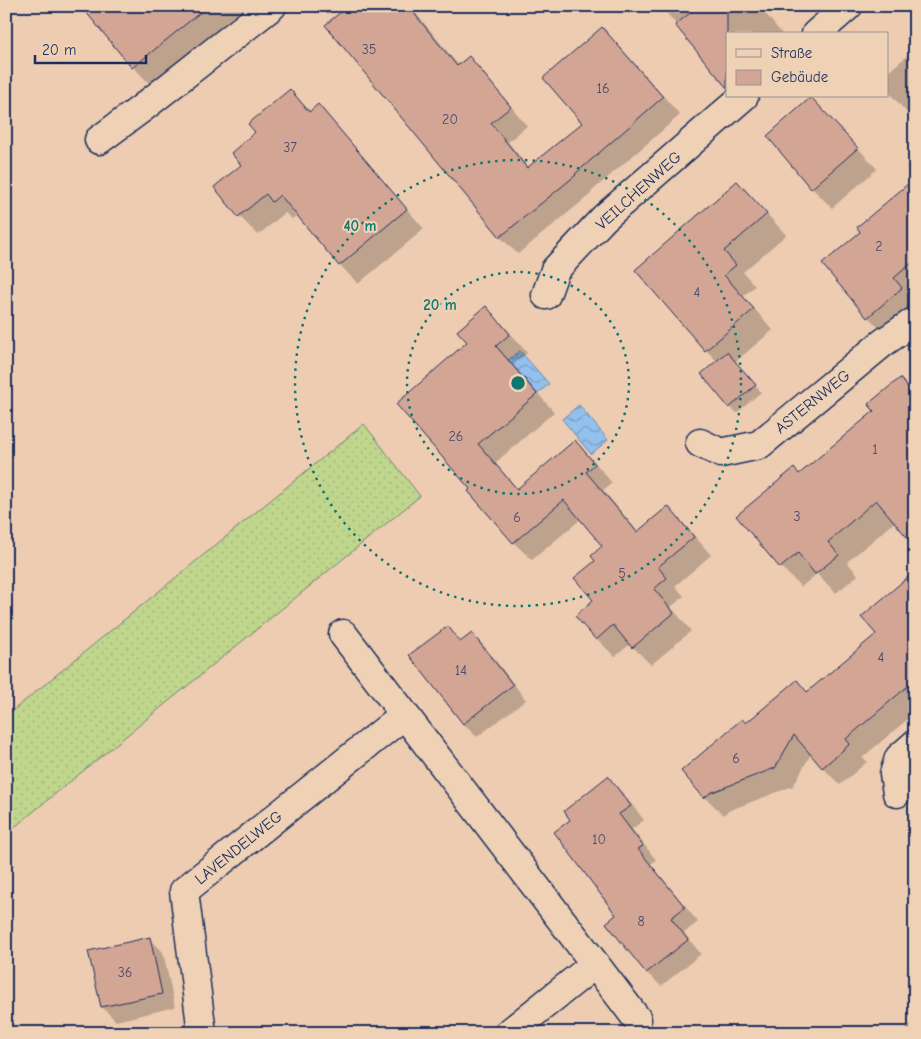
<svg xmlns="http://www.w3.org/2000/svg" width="921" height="1039" font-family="'Comic Neue',sans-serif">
	<defs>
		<pattern id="grass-dots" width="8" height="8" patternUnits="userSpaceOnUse" patternTransform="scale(1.25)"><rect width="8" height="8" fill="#bfd68c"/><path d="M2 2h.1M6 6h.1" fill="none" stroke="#a4b87b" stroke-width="1.8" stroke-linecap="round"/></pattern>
		<pattern id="water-waves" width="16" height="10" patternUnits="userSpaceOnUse" patternTransform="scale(1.25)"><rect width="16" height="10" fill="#93c1ed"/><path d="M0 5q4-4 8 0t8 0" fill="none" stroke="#779dc3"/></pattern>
	</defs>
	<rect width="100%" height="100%" fill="#edccb1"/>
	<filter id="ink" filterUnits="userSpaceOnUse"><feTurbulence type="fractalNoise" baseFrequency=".02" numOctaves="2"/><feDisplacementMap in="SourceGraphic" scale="10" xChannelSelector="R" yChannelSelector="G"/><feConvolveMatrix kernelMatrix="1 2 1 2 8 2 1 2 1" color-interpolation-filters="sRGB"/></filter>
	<g filter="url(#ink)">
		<polygon fill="url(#grass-dots)" stroke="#6d8275" points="364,424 420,496 6,834 6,716"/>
		<g fill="url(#water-waves)" stroke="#6387b4">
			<polygon points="520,351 549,384 537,394 508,360"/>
			<polygon points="579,405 608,440 591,454 562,419"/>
		</g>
		<g fill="#0003">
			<polygon points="96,6 246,6 151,85 133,67 88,13"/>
			<polygon points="350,6 410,6 459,66 469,58 486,76 527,126 508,142 529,168 584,123 602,29 620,47 680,115 591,192 592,193 518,254 500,237 327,25"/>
			<polygon points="661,6 773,6 765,13 782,34 727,34 727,84 715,72"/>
			<polygon points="915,49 915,122 887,90 887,73"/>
			<polygon points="290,91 311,112 318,106 336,125 424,229 358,284 340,265 297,215 292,219 285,213 258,235 239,216 243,166 257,133"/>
			<polygon points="811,98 831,118 877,169 832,208 812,188"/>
			<polygon points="915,180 915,295 911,298 915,302 915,312 887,336 868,317 862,232"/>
			<polygon points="737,183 757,203 786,235 743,272 755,286 743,296 773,330 735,362 761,392 737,413 730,407 718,362 706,350 637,270"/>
			<polygon points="486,308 504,326 527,353 513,365 554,412 495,463 518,490 575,442 593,460 612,483 603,490 639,533 668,508 686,526 711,555 675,586 684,596 671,607 691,631 651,665 630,644 615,657 597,639 595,600 597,561 604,546 581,519 532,560 514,543 470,491 472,489 469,342"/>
			<polygon points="900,380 915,395 915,535 896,521 847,562 858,575 836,593 817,574 801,587 781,567 738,516 800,475 876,411"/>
			<polygon points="915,571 915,713 863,757 867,762 840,785 822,767 811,754 793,786 728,811 723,815 705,797 682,771 746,725 808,693 878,634 911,576 910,575"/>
			<polygon points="447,627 462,642 472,634 486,648 526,700 477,737 463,724"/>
			<polygon points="608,778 622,792 644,820 632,829 656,860 651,864 698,922 684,933 701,954 661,986 647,973 607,924 618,915 572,820"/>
			<polygon points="149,938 163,952 175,1007 116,1021 102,1007"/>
			<polygon points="915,1020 915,1033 900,1033"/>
		</g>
		<g fill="#d3a595" stroke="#1b2f5e">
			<polygon points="81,6 208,6 132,68"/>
			<polygon points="348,6 408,6 457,66 469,56 511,107 491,123 527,168 582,123 543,78 602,27 663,97 575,174 576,175 500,237 325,25"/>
			<polygon points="699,6 727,6 727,88 675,25"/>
			<polygon points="290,89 309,112 318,104 407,209 339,266 280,195 272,202 266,194 238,217 214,187 241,165 231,153 255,132 248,124"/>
			<polygon points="811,97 858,148 811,189 767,136"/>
			<polygon points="915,178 915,260 894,278 902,288 867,318 822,264 860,232 857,227"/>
			<polygon points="737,181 767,214 724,251 736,265 724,275 754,309 705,351 635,270"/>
			<polygon points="486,306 510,334 496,346 537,394 478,444 517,489 575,440 595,464 586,472 637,532 668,506 694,537 658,567 667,578 654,589 674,613 632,648 613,625 596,640 575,616 593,600 574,578 595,561 591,556 602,546 564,500 513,543 468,491 470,489 396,404 467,342 457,331"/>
			<polygon points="727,352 756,385 729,408 701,374"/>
			<polygon points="900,378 915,396 915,547 876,500 828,542 839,555 815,574 798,553 780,568 736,516 794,468 799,474 874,411 868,404"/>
			<polygon points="915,571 915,680 846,739 850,744 822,768 794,735 775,768 710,793 704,798 681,771 742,719 746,723 797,680 807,692 876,634 861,617"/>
			<polygon points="448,626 460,642 472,633 513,685 463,724 409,655"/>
			<polygon points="608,776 631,806 619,814 643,846 638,849 685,907 671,918 688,940 646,973 606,923 616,915 554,832 570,820 564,811"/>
			<polygon points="150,937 162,994 101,1007 88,951"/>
		</g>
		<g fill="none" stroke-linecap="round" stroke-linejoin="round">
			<defs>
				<g id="minor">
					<polyline points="816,34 848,6"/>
					<polyline points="99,140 141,109 272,6"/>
					<polyline points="546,295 555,270 604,218 744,96"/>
					<polyline points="700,443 721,453 759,445 884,342 915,321"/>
					<polyline points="343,634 637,1019"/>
					<polyline points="897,793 894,774 899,758 915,744"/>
					<polyline points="202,1033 184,891 404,715"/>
					<polyline points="509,1033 595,964"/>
				</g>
			</defs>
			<use href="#minor" stroke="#1b2f5e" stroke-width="31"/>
			<use href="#minor" stroke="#efd2b6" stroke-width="28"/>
		</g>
	</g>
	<g fill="none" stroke="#0f766e" stroke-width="2.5" stroke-dasharray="2.5 5">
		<circle cx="518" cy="383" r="111"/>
		<circle cx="518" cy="383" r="223"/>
	</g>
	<g text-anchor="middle" stroke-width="4" stroke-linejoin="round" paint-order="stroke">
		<g font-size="14" fill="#494c6c">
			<text x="369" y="54">35</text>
			<text x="603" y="93">16</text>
			<text x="450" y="124">20</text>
			<text x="290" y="152">37</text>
			<text x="879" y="251">2</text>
			<text x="697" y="297">4</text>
			<text x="456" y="441">26</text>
			<text x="875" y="454">1</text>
			<text x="797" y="521">3</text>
			<text x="517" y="522">6</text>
			<text x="622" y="578">5</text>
			<text x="881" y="662">4</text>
			<text x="461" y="675">14</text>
			<text x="736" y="763">6</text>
			<text x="599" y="844">10</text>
			<text x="641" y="926">8</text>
			<text x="125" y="977">36</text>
		</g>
		<g font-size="16" fill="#1b2f5e" stroke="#efd2b6">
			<text transform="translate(638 190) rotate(-42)" y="6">VEILCHENWEG</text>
			<text transform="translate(812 401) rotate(-39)" y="6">ASTERNWEG</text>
			<text transform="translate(238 847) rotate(-39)" y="6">LAVENDELWEG</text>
		</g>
	</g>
	<circle cx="518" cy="383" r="8" fill="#0f766e" stroke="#efd2b6" stroke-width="2.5"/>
	<g font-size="15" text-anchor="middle" font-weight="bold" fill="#0f766e" stroke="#efd2b6" stroke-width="4" stroke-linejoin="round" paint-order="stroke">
		<text x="360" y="231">40 m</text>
		<text x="440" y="310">20 m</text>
	</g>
	<rect width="921" height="1039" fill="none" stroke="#efd2b6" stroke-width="25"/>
	<rect x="12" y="12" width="896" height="1014" fill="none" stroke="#1b2f5e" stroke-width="2" filter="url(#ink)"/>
	<rect x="726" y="32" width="162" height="65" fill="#efd2b6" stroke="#9a9193"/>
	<rect x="736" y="49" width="25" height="8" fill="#efd2b6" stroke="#9a9193"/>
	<text x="771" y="58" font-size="15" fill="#1b2f5e">Straße</text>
	<rect x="736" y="70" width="25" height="15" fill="#d3a595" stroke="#9a9193"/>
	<text x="771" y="82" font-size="15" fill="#1b2f5e">Gebäude</text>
	<path d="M35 55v8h111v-8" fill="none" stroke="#1b2f5e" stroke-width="2.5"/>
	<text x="42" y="55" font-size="15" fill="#1b2f5e" stroke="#efd2b6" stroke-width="4" paint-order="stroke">20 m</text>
</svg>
